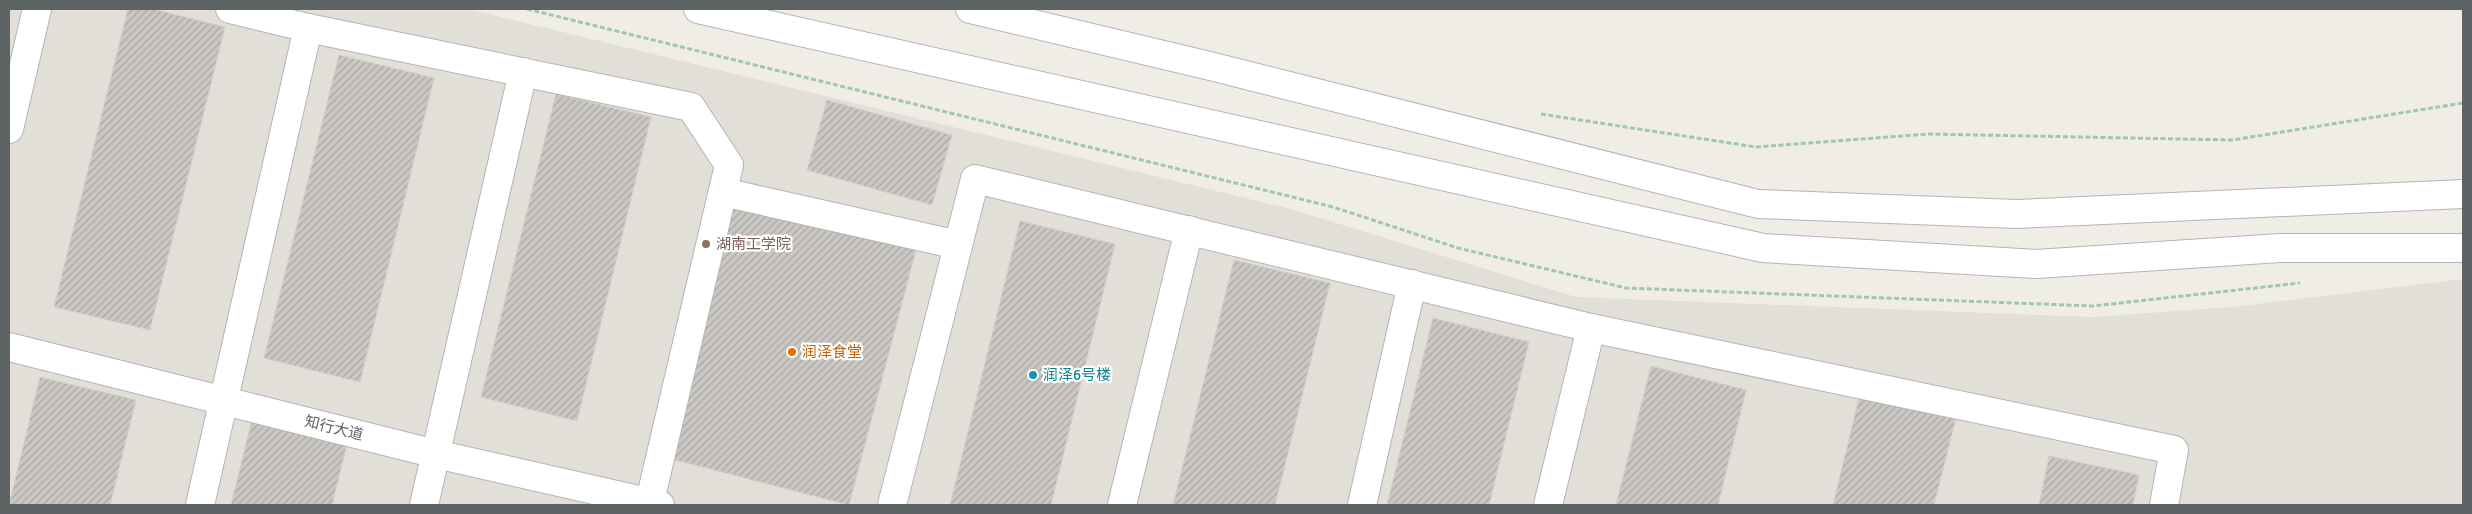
<svg xmlns="http://www.w3.org/2000/svg" width="2472" height="514" font-family="Signika,'Noto Sans SC',sans-serif">
	<defs>
		<pattern id="building-hatch" width="6" height="6" patternUnits="userSpaceOnUse" patternTransform="scale(1.25)"><rect width="6" height="6" fill="#cbc8c4"/><path d="M-1 1l2-2M0 6l6-6M5 7l2-2" fill="none" stroke="#a8a6a3"/></pattern>
	</defs>
	<rect width="100%" height="100%" fill="#f0ede7"/>
	<polygon fill="#e2ded8" points="9,9 468,9 1291,209 1576,297 2093,317 2232,307 2463,279 2463,505 9,505"/>
	<g fill="url(#building-hatch)" stroke="#d4cec6">
		<polygon points="128,9 152,9 225,27 150,330 54,307"/>
		<polygon points="339,55 434,78 360,382 264,358"/>
		<polygon points="556,94 651,117 577,421 481,397"/>
		<polygon points="827,100 952,135 932,205 807,170"/>
		<polygon points="735,199 917,246 849,505 668,458"/>
		<polygon points="1020,221 1115,244 1051,505 950,505"/>
		<polygon points="1234,260 1330,283 1275,505 1173,505"/>
		<polygon points="1433,318 1529,342 1489,505 1387,505"/>
		<polygon points="1651,366 1746,390 1718,505 1616,505"/>
		<polygon points="40,377 136,400 110,505 9,505"/>
		<polygon points="1861,390 1957,414 1934,505 1833,505"/>
		<polygon points="252,420 347,444 332,505 231,505"/>
		<polygon points="2049,456 2139,475 2133,505 2039,505"/>
	</g>
	<g fill="none" stroke-linecap="round" stroke-linejoin="round">
		<defs>
			<g id="minor">
				<polyline points="698,9 1763,248 2036,264 2280,248 2463,248"/>
				<polyline points="970,9 1210,66 1758,204 2017,214 2463,194"/>
				<polyline points="308,28 691,107 729,165 649,505"/>
				<polyline points="9,129 37,9"/>
				<polyline points="723,192 958,245"/>
				<polyline points="9,347 436,454 660,505"/>
				<polyline points="200,505 308,28 230,9"/>
				<polyline points="424,505 523,72"/>
				<polyline points="892,505 975,179 1591,328 2174,450 2164,505"/>
				<polyline points="1122,505 1189,230"/>
				<polyline points="1362,505 1412,284"/>
				<polyline points="1548,505 1591,328"/>
			</g>
		</defs>
		<use href="#minor" stroke="#b2b5b8" stroke-width="30"/>
		<g stroke="#a0c8a7" stroke-width="3" stroke-dasharray="5 2.5" stroke-linecap="butt">
			<polyline points="527,9 1333,207 1458,248 1626,288 2093,306 2300,283"/>
			<polyline points="1541,114 1756,147 1928,134 2232,140 2463,103"/>
		</g>
		<use href="#minor" stroke="#fff" stroke-width="28"/>
	</g>
	<circle fill="#8d6e63" stroke="#fff" stroke-width="2" cx="706" cy="244" r="5"/>
	<circle fill="#e8710a" stroke="#fff" stroke-width="2" cx="792" cy="352" r="5"/>
	<circle fill="#0f9aa8" stroke="#fff" stroke-width="2" cx="1033" cy="375" r="5"/>
	<g text-anchor="middle" stroke-width="4.5" stroke-linejoin="round" paint-order="stroke">
		<g font-size="15" fill="#785e54" stroke="#fff" text-anchor="start">
			<text x="716" y="249">湖南工学院</text>
		</g>
		<g font-size="15" fill="#c56008" stroke="#fff" text-anchor="start">
			<text x="802" y="357">润泽食堂</text>
		</g>
		<g font-size="15" fill="#0d838f" stroke="#fff" text-anchor="start">
			<text x="1043" y="380">润泽6号楼</text>
		</g>
		<g font-size="15" fill="#5e6366" stroke="#fff">
			<text transform="translate(334 428) rotate(14)" y="5">知行大道</text>
		</g>
	</g>
	<rect width="2472" height="514" fill="none" stroke="#5e6366" stroke-width="20"/>
</svg>
